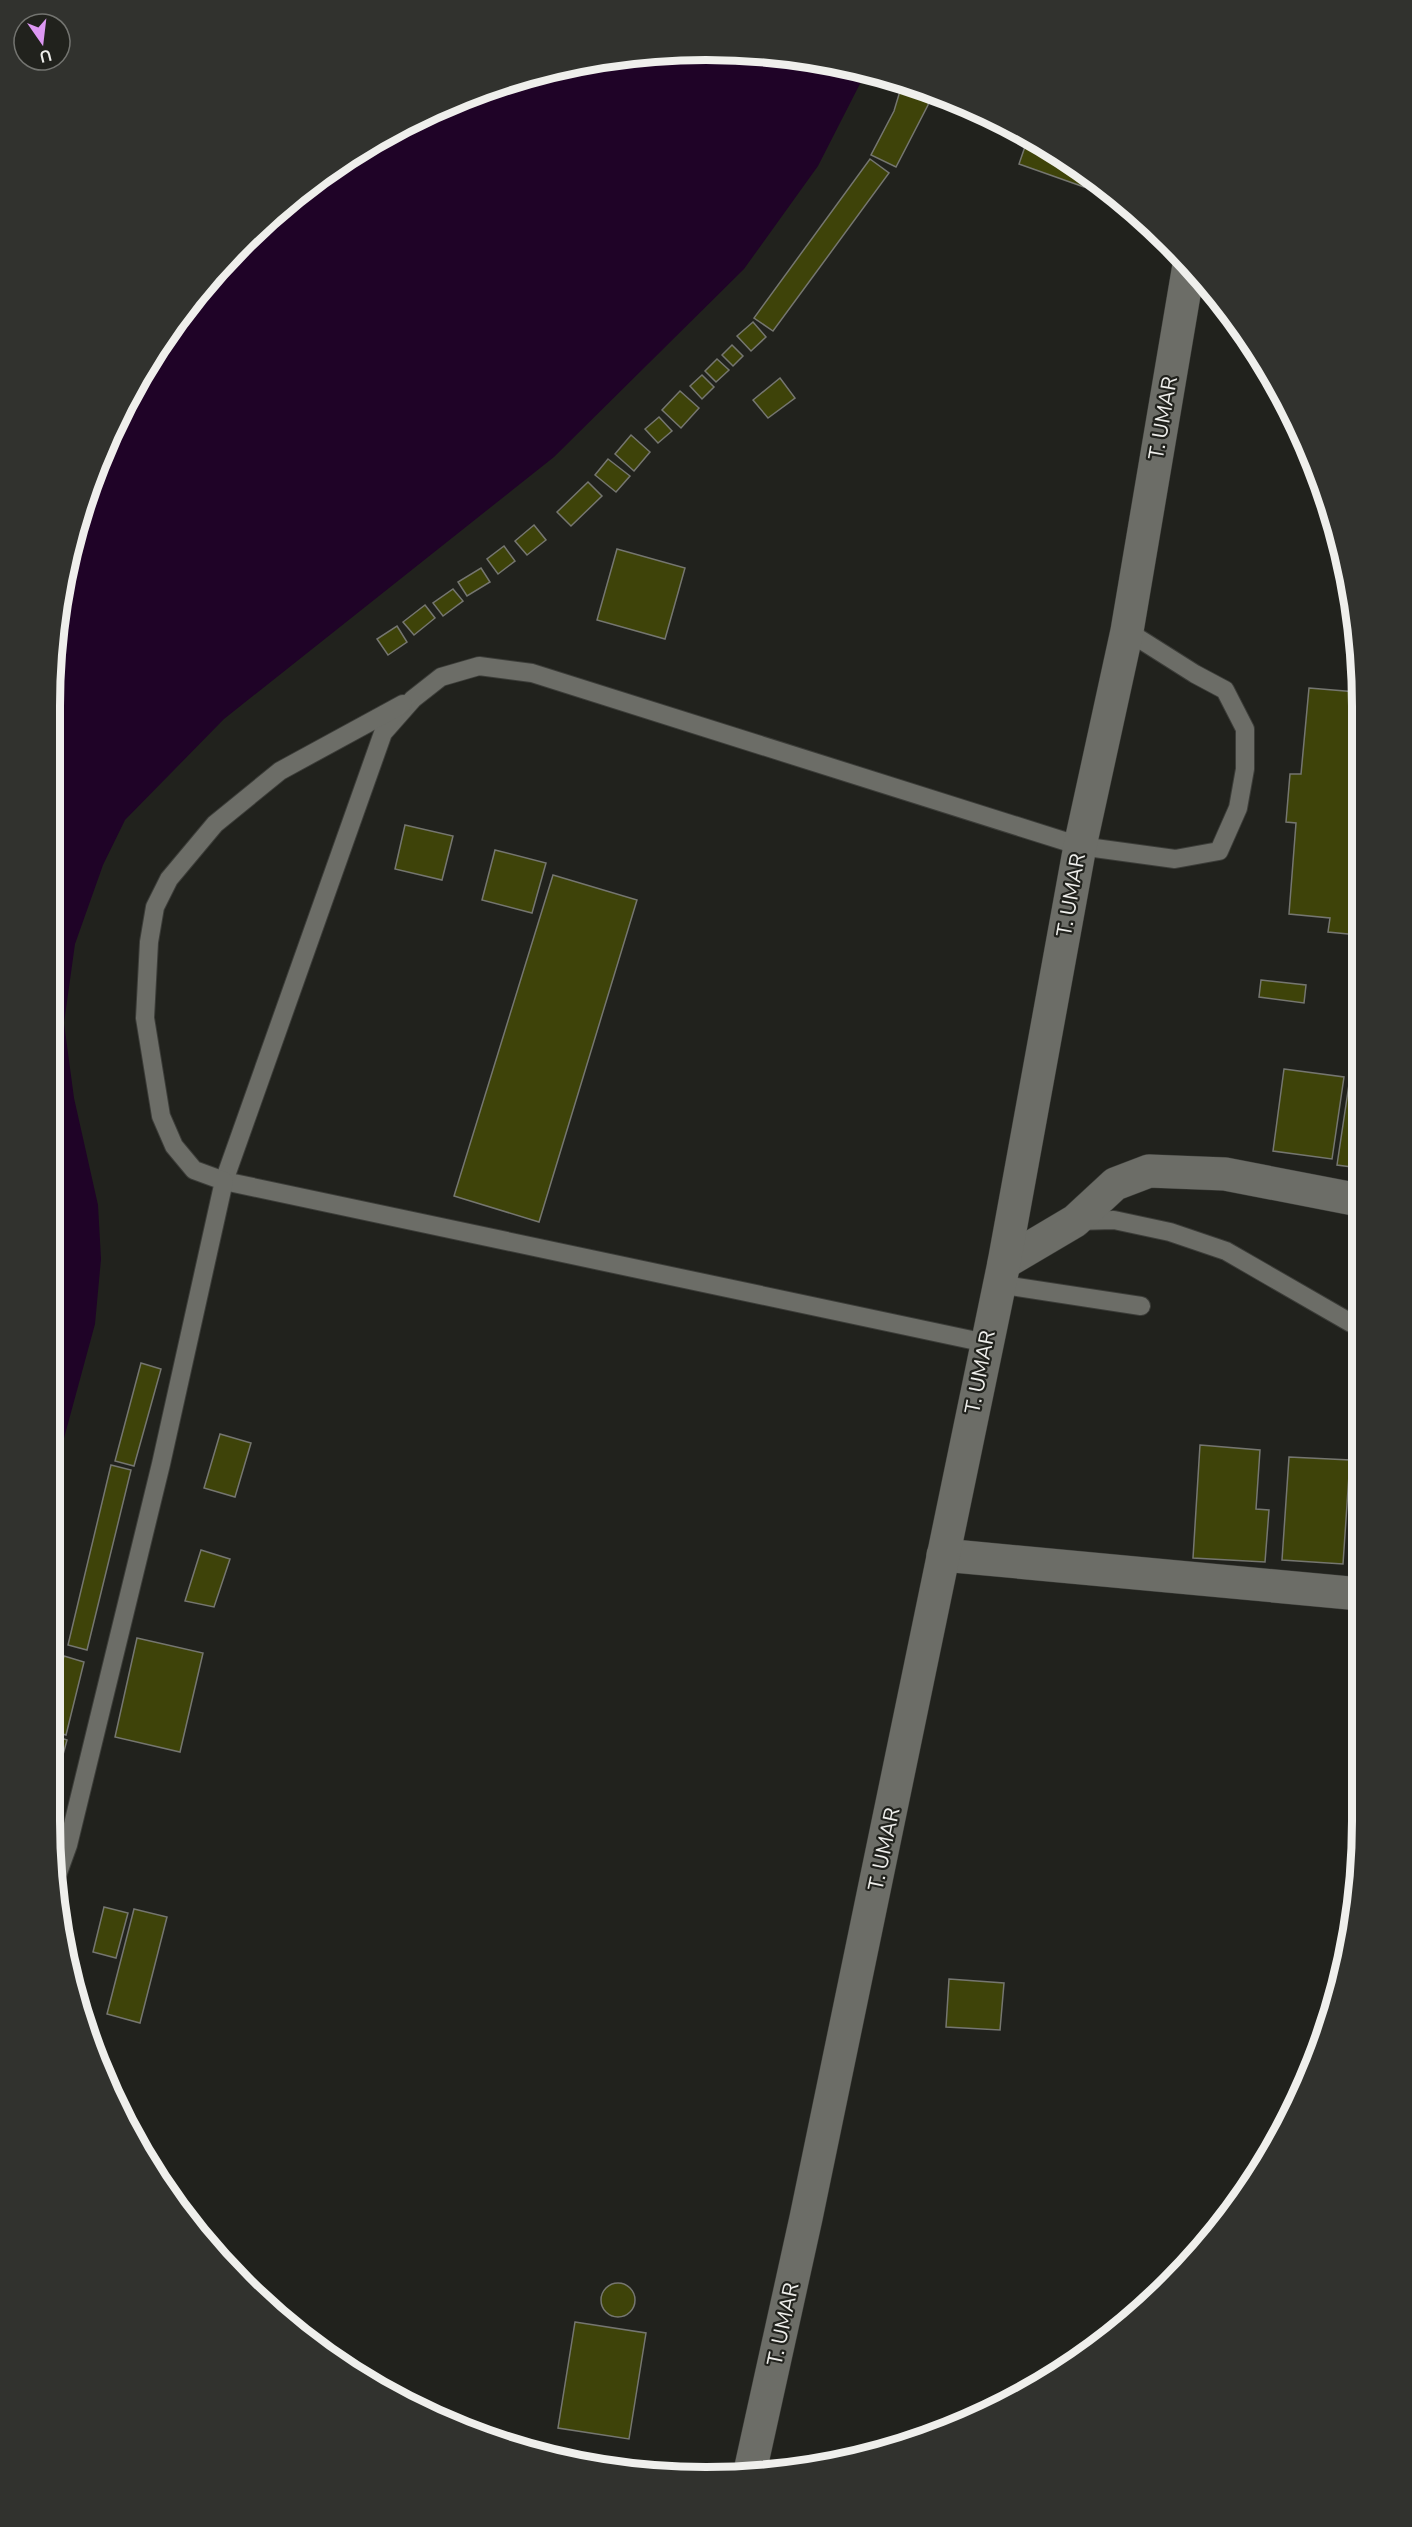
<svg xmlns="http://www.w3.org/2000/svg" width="1412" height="2527" font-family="'Nunito Sans',sans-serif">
	<rect width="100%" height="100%" fill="#21221d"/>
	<polygon fill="#1f0327" points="663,51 792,55 866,72 818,166 744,269 554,457 224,719 125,820 103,865 75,944 64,1023 74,1098 98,1205 101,1259 95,1324 54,1475 51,663 84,495 138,377 213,273 307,185 416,117 536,72"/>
	<g fill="#3e4309" stroke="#757670" stroke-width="1.5">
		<polygon points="903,81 931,91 928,105 896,167 871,155 894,111"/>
		<polygon points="1029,135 1087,178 1084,187 1019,164"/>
		<polygon points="870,159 889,173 773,331 754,318"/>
		<polygon points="753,322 766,337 751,351 737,336"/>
		<polygon points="732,345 743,356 733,366 722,355"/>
		<polygon points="717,359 729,370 716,382 705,371"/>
		<polygon points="702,375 714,387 702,399 690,386"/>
		<polygon points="780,378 795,398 768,418 753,400"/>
		<polygon points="680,391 699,408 681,428 662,410"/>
		<polygon points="659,417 672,431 658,443 645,429"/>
		<polygon points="631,435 650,452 634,471 615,454"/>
		<polygon points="608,459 630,476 616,492 595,475"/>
		<polygon points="588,482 602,496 571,526 557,512"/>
		<polygon points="534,525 546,540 527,555 515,541"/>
		<polygon points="504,546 515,561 498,574 487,559"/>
		<polygon points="617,549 685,568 665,639 597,620"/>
		<polygon points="481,568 490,582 467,596 458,582"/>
		<polygon points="453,589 463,601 443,616 433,603"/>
		<polygon points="425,605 435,618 414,635 403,622"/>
		<polygon points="397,626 407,642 388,655 377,639"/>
		<polygon points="1309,688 1357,692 1358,935 1328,932 1330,918 1289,914 1296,823 1286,822 1290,774 1301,774"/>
		<polygon points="405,825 453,836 442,880 395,869"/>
		<polygon points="495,850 546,863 532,913 482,900"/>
		<polygon points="553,875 637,900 539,1222 454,1196"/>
		<polygon points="1261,980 1306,985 1304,1003 1259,997"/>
		<polygon points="1284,1069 1344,1077 1332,1159 1273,1151"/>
		<polygon points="1351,1071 1358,1072 1359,1168 1337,1165"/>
		<polygon points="141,1363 161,1369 134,1466 115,1461"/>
		<polygon points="220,1434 251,1443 235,1497 204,1488"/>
		<polygon points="1200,1445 1260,1450 1256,1509 1269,1510 1265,1562 1193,1558"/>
		<polygon points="1289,1457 1350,1460 1343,1564 1282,1560"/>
		<polygon points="111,1465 131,1470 87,1650 68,1645"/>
		<polygon points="201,1550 230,1559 214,1607 185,1601"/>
		<polygon points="137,1638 203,1653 180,1752 115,1737"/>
		<polygon points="64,1656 84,1662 66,1735 55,1732 54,1693"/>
		<polygon points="55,1736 67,1740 55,1784"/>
		<polygon points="104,1907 128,1913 116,1958 93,1952"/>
		<polygon points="134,1909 167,1917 140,2023 107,2014"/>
		<polygon points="949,1979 1004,1983 1000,2030 946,2027"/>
		<circle cx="618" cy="2300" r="17"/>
		<polygon points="575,2322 646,2333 629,2439 558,2428"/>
	</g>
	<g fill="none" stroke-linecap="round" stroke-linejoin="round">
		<defs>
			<g id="lane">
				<polyline points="1076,1221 1114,1220 1170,1232 1226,1251 1351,1323"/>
				<polyline points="998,1284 1141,1306"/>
				<polyline points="986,1343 224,1181 383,733 413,699 441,677 479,666 532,673 1080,846 1175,859 1219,851 1238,808 1245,769 1245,729 1225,690 1195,674 1127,631"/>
				<polyline points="55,1881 68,1845 161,1464 224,1181 194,1170 174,1146 161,1116 145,1018 149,942 155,907 169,879 215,824 280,771 403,704"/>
			</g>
			<g id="street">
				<polyline points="1004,1263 1075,1221 1115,1184 1149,1171 1225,1174 1359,1200"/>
				<polyline points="943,1555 1360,1594"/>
				<polyline points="749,2476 806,2218 1004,1263 1080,846 1127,631 1189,265"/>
			</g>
		</defs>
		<use href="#lane" stroke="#3c3d39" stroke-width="20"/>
		<use href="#street" stroke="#3c3d39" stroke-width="34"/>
		<use href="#lane" stroke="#6c6d67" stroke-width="18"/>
		<use href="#street" stroke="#6c6d67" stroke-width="33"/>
	</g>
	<g text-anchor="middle" stroke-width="4.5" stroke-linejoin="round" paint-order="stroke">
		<g font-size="21" fill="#efefec" stroke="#21221d">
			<text transform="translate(1163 418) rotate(-80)" y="7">T. UMAR</text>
			<text transform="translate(1071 895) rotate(-80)" y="7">T. UMAR</text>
			<text transform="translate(980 1372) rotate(-79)" y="7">T. UMAR</text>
			<text transform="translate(884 1849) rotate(-78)" y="7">T. UMAR</text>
			<text transform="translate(783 2324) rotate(-78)" y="7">T. UMAR</text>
		</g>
	</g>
	<path d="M0 0H1412V2527H0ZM706 60H706A646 646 0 0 1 1352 706V1821A646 646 0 0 1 706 2467H706A646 646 0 0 1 60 1821V706A646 646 0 0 1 706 60Z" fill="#31322e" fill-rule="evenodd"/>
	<path fill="none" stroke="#efefec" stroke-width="8" d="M706 60H706A646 646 0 0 1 1352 706V1821A646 646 0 0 1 706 2467H706A646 646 0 0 1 60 1821V706A646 646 0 0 1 706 60Z"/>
	<g transform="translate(42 42) rotate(166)"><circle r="28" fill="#21221d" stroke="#737470" stroke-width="1.5"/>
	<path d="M0-4.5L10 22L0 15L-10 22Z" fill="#dd98f3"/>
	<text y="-9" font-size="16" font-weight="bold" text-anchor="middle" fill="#efefec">U</text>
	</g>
</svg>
